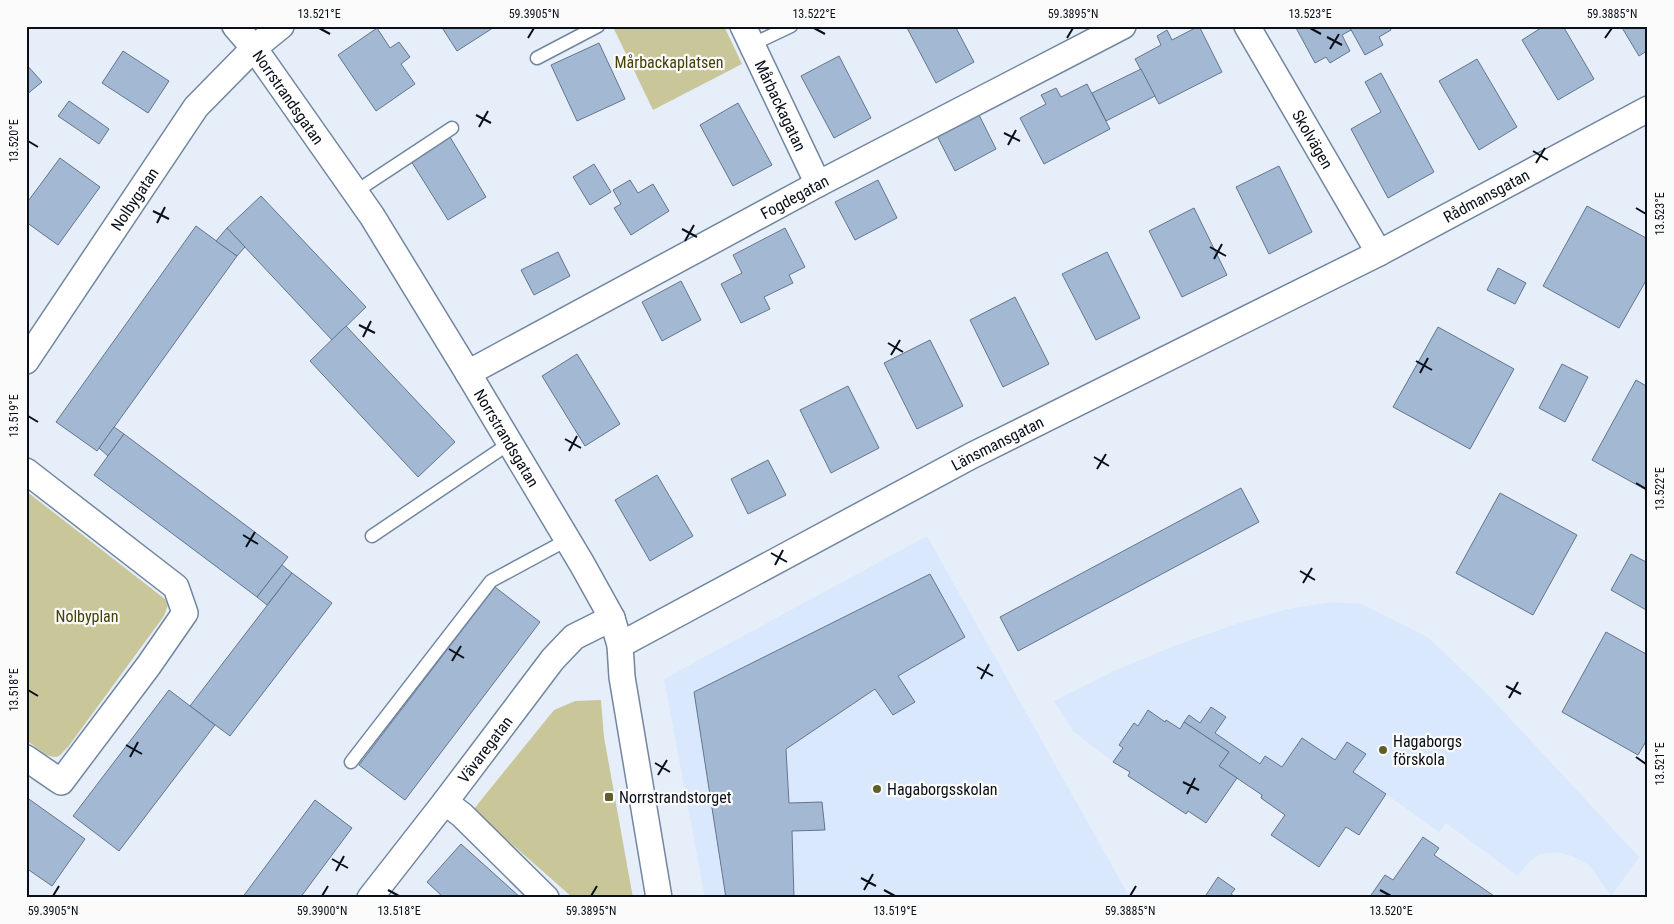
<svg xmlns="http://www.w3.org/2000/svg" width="1674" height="924" font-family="'Roboto Condensed',sans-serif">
	<rect width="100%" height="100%" fill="#e6eefa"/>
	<g fill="#d9e8fd">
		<polygon points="927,536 1130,898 705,898 664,679"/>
		<polygon points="1330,602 1361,604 1429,638 1490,697 1639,857 1611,896 1589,865 1572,856 1557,852 1539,854 1529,862 1518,876 1446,823 1439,832 1386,794 1359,835 1346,827 1319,867 1271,835 1285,815 1261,798 1262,795 1219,766 1184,722 1180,729 1167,720 1165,722 1148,711 1138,726 1135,724 1123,748 1113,762 1073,731 1054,701 1114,671 1174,646 1239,623 1288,609"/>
	</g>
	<g fill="#c9c79a">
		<polygon points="620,26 724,26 742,64 653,110 614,29"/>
		<path d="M26,491L165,599L168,605L164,616L68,747C65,749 62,754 59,756C49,761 34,745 26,740Z"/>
		<polygon points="601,700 604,737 633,898 573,898 473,810 554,710 575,701"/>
	</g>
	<g fill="#a3b8d3" stroke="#63768f">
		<polygon points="441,26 496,26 457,51"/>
		<polygon points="906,26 955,26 974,62 936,83"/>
		<polygon points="1199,26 1222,72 1159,104 1135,59 1161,45 1157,36 1167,30 1172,40"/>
		<polygon points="1295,26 1349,26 1351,30 1342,35 1350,51 1330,63 1326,57 1315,63"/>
		<polygon points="1349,26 1389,26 1391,30 1379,37 1383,45 1365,55"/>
		<polygon points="1544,26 1563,26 1594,79 1558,100 1522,40"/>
		<polygon points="1621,26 1648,26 1648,50 1639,56"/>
		<polygon points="377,28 390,48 399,42 410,57 401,64 415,84 376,111 338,55"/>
		<polygon points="599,43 625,99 577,121 551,65"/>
		<polygon points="123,51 169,81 148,113 102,83"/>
		<polygon points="839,56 871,118 834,138 801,76"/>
		<polygon points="1477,59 1517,127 1479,150 1439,81"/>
		<polygon points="26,64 42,82 26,95"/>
		<polygon points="1141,69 1155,96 1106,121 1092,93"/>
		<polygon points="1381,73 1434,172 1388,198 1351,129 1381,112 1365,82"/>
		<polygon points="1087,84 1110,129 1044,164 1020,118 1046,104 1041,95 1056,88 1061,97"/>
		<polygon points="69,101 109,129 99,144 58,116"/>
		<polygon points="738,103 772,165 733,186 700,125"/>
		<polygon points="977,111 996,149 955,171 935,132"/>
		<polygon points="450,137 486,197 448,220 411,161"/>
		<polygon points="60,158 100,187 58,245 26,222 26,204"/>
		<polygon points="594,164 611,192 590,205 573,177"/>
		<polygon points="1279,166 1312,232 1269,254 1236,187"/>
		<polygon points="630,180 638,193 653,184 669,211 631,235 614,208 621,204 613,190"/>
		<polygon points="878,180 897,218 855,240 835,202"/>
		<polygon points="261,196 366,307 332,340 227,228"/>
		<polygon points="1587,206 1648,239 1648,277 1619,328 1543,286"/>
		<polygon points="1194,208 1227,275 1182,297 1149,231"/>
		<polygon points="196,226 237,256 97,451 56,422"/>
		<polygon points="227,228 245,247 237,256 216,241"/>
		<polygon points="785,228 805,267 789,275 793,283 764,297 770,309 741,323 721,284 742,273 733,255"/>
		<polygon points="558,252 570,276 534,295 521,270"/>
		<polygon points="1107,252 1140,318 1096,340 1062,274"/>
		<polygon points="1498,268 1526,283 1515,304 1487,290"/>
		<polygon points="681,281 701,320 662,341 642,302"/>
		<polygon points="1015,297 1049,364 1003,387 970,320"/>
		<polygon points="346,326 455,442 418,477 310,361"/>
		<polygon points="1438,327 1514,369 1470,449 1393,407"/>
		<polygon points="930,340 963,406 917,429 884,363"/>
		<polygon points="577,354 620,424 585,446 542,376"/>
		<polygon points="1562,364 1588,377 1565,422 1539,408"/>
		<polygon points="1636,380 1648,387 1648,491 1592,460"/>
		<polygon points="848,386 879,448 831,473 800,410"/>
		<polygon points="114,427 124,434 108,456 99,448"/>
		<polygon points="124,434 288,557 257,597 94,475"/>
		<polygon points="768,460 786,495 748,514 731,479"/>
		<polygon points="657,475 693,536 650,561 615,500"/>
		<polygon points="1241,488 1259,522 1018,651 1000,617"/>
		<polygon points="1500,493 1577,535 1533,615 1456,573"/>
		<polygon points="1631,554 1648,563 1648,611 1611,590"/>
		<polygon points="282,565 292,573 267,605 257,597"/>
		<polygon points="292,573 332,603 230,736 190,706"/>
		<polygon points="930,574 965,637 898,676 915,702 893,715 875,689 786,749 789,803 822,802 825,830 792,831 794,898 726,898 694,692"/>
		<polygon points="495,587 540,622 405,800 359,765"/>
		<polygon points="1606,632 1648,655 1648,738 1638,755 1562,712"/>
		<polygon points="169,690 215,725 119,851 73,816"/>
		<polygon points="1211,707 1226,717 1215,733 1260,764 1265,756 1282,767 1302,738 1335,760 1347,742 1366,754 1353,772 1386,794 1359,835 1346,827 1319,867 1271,835 1285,815 1261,798 1262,795 1219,766 1229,752 1184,722 1189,715 1200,723"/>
		<polygon points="1148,710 1165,722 1166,720 1180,729 1184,722 1229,752 1219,766 1237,778 1206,823 1188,811 1186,814 1128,776 1130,772 1113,762 1123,748 1119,745 1134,723 1138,726"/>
		<polygon points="26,797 85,839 52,886 26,868"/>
		<polygon points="315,800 352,828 300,898 242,898"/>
		<polygon points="1423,837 1439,848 1434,855 1497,898 1369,898 1385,875 1393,880"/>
		<polygon points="461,844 521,898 444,898 427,882"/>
		<polygon points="1218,877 1235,889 1231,894 1237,898 1204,898"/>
	</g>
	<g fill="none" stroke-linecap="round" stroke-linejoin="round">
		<defs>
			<g id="lane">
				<polyline points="751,45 791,26"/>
				<polyline points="537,58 598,26"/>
				<polyline points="355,192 452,128"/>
				<polyline points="372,536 510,443"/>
				<polyline points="351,762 491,581 567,540"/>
			</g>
			<g id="street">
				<path id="s1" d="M235,26L254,48L372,216L468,373L582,564L612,618L620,645L622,677L659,898"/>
				<path id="s2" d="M743,26L818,184"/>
				<path id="s3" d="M1247,26L1379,253"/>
				<path id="s4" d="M26,361L196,107L254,48L281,26"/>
				<path id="s5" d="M468,373L818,184L1123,26"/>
				<polyline points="26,471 176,587 185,613 149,665 61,782 26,758"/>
				<path id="s6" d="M620,645L971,456L1379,253L1648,109"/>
				<polyline points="445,802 462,815 546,898"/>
				<path id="s7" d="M370,898L445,802L553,659L574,637L612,618"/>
			</g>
		</defs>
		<use href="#lane" stroke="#72869f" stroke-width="15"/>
		<use href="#street" stroke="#72869f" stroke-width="28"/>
		<use href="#lane" stroke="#fff" stroke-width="12"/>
		<use href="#street" stroke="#fff" stroke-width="25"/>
	</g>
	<path fill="none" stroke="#09101a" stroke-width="2" d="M319,28L330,34M814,28L825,34M1310,28L1321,34M1327,37L1342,45M528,38L534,28M1067,38L1073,28M1605,38L1612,28M1330,49L1339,34M476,115L491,123M479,127L488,111M1004,133L1020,141M28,141L38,147M1008,145L1016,130M1533,151L1548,160M1536,163L1545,148M1636,208L1646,214M153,211L169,219M157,223L165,207M682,229L697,237M685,241L694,225M1210,247L1226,256M1214,259L1222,244M359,325L375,333M363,337L371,321M888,343L903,352M891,355L900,340M1416,361L1432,370M1420,373L1428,358M28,416L38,422M565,439L581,448M569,451L577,436M1094,457L1109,466M1097,469L1106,454M1636,483L1646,489M243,535L258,544M246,547L255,532M771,553L787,562M775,565L783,550M1300,571L1315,580M1303,583L1312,568M449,649L464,658M452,661L461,646M977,667L993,676M981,679L989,664M1506,686L1521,694M28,690L38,696M1509,698L1518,682M126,745L142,754M130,757L138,742M1636,757L1646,764M655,763L670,772M658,775L667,760M1183,782L1199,790M1187,794L1195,778M332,859L348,868M336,871L344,856M861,878L876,886M388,890L399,896M864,890L873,874M884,890L895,896M1380,890L1391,896M53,896L59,886M322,896L328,886M591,896L597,886M1130,896L1136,886"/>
	<g fill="#605e2a" stroke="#fbfbfb" stroke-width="2">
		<circle cx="1383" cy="750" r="5"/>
		<circle cx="877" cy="789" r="5"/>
		<rect x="604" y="792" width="10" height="10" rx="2.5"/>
	</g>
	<g text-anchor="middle" stroke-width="4.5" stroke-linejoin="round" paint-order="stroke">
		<g font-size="16" fill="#454106" stroke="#fbfbfb">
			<text x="669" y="68">Mårbackaplatsen</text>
			<text x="87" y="622">Nolbyplan</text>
		</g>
		<g font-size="16" fill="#09101a" stroke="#fbfbfb">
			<text dy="6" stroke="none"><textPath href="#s1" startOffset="89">Norrstrandsgatan</textPath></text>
			<text dy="6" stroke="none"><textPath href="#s2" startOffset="88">Mårbackagatan</textPath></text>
			<text dy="6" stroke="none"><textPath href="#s3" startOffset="131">Skolvägen</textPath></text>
			<text dy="6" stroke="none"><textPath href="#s6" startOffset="976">Rådmansgatan</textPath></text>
			<text dy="6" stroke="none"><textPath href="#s5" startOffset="371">Fogdegatan</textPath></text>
			<text dy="6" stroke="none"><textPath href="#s4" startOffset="195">Nolbygatan</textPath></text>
			<text dy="6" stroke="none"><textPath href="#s1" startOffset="494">Norrstrandsgatan</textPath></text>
			<text dy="6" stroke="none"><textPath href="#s6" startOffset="428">Länsmansgatan</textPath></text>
			<text dy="6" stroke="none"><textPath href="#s7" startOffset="188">Vävaregatan</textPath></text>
		</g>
		<g font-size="16" fill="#09101a" stroke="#fbfbfb" text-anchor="start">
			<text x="1393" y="747">Hagaborgs<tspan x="1393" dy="18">förskola</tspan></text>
			<text x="887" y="795">Hagaborgsskolan</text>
			<text x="619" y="803">Norrstrandstorget</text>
		</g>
	</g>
	<rect width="1674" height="924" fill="none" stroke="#fbfbfb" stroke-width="55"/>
	<rect x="28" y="28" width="1618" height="868" fill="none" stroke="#09101a" stroke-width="2"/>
	<g font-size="12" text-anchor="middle" fill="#09101a">
		<text x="319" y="18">13.521°E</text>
		<text x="534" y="18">59.3905°N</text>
		<text x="814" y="18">13.522°E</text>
		<text x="1073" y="18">59.3895°N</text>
		<text x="1310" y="18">13.523°E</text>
		<text x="1612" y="18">59.3885°N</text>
		<text transform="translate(14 141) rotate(-90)" y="4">13.520°E</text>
		<text transform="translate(1660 214) rotate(-90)" y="4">13.523°E</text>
		<text transform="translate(14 416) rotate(-90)" y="4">13.519°E</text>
		<text transform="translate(1660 489) rotate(-90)" y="4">13.522°E</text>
		<text transform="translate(14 690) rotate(-90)" y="4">13.518°E</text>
		<text transform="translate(1660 764) rotate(-90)" y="4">13.521°E</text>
		<text x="53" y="915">59.3905°N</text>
		<text x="322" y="915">59.3900°N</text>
		<text x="399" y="915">13.518°E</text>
		<text x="591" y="915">59.3895°N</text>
		<text x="895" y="915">13.519°E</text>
		<text x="1130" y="915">59.3885°N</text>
		<text x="1391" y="915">13.520°E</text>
	</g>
</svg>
